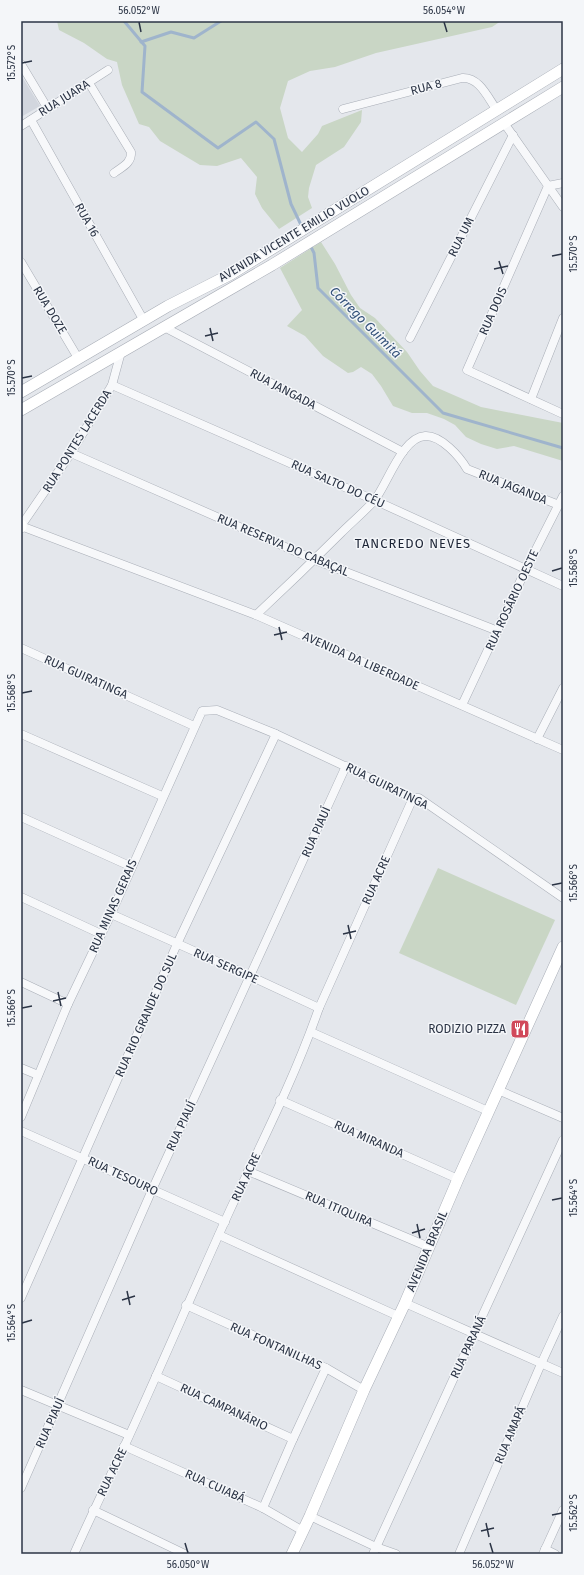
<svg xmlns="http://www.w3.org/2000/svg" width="584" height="1575" font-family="'Fira Sans',sans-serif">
	<rect width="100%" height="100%" fill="#e4e7ec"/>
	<polygon fill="#d2d6de" points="21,75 40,106 21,117"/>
	<g fill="#c9d6c5">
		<polygon points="57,21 501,21 492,27 376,53 335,67 310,71 288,81 280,108 288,138 302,152 318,134 322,126 362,110 361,122 344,147 316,165 309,188 308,197 312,208 279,229 262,208 255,194 257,177 241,158 217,166 200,165 160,141 149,127 139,124 122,85 117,62 107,59 84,43 59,30"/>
		<polygon points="321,242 335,264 351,295 360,308 375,318 407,352 420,371 433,386 481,407 563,423 563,461 514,446 497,449 481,444 466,437 455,425 444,419 427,413 412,413 393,406 381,386 372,374 361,367 353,372 348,373 323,356 305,336 287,326 302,310 280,268"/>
		<polygon points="438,868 555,920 516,1005 399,953"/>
	</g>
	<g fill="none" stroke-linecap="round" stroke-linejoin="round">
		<g stroke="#9fb4cc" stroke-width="3">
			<polyline points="124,21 145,46 142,92 218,148 256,122 274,139 291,204 302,227"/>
			<polyline points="141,42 171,32 194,38 221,21"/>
			<polyline points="310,245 314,253 318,288 443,413 563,448"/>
		</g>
		<defs>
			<g id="minor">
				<polyline points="21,64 48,109"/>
				<path d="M89,83L131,152C132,163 122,167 114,173"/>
				<path d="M343,109L462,78C479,77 487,96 496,109"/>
				<polyline points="31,120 144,321"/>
				<polyline points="504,123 563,207"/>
				<polyline points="21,126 108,70"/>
				<polyline points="563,183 548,186 467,370 563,414"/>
				<polyline points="21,262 78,358"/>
				<polyline points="164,327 403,452"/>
				<polyline points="410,338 513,135"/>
				<polyline points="112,385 374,500 563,586"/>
				<polyline points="531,399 563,318"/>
				<polyline points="71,453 315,560 498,631"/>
				<polyline points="21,526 256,615 563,750"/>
				<polyline points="21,526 71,453 112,385 121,352"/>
				<path d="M256,615C285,588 313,561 341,533C352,522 364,512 374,501C387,485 402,437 425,436C441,435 460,457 467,469L559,505"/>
				<polyline points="21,648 194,726"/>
				<polyline points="462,705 526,569 563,496"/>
				<polyline points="21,734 162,796"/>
				<polyline points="537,739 563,688"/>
				<polyline points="21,817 132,867"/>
				<polyline points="21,897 101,934"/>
				<polyline points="111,914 250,976 319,1008"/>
				<polyline points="21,982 68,1004"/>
				<polyline points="311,1032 488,1111"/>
				<polyline points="21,1068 38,1075"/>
				<polyline points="498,1090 563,1118"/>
				<polyline points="280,1100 458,1179"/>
				<polyline points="21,1117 68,1004 111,914 202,711 217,710 276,734 413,798 419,798 563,898"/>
				<polyline points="21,1131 225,1222"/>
				<polyline points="248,1171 429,1247"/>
				<polyline points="219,1235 398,1316"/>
				<polyline points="21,1298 177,944 276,734"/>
				<polyline points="405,1303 563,1373"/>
				<polyline points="186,1305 326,1368 364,1390"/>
				<polyline points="156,1376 293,1439"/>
				<polyline points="21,1390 129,1435"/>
				<polyline points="124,1446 263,1508 303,1531"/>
				<polyline points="21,1488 152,1190 346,766"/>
				<polyline points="263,1508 293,1439 326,1368"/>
				<polyline points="93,1510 185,1554"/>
				<polyline points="310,1516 376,1547 396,1554"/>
				<polyline points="545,1549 555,1554"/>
				<path d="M74,1554C90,1518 107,1483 124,1447C160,1369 194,1289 230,1210C261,1144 295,1077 319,1008L413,798"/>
				<polyline points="373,1554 563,1140"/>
				<polyline points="459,1554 541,1364 563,1316"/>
				<polyline points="543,1554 563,1510"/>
			</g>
			<g id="secondary">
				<polyline points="21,392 168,306 231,274 563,69"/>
				<polyline points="21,410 272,265 563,87"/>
				<polyline points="21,525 21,527"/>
				<polyline points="292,1554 310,1516 364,1390 405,1303 458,1179 563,947"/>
			</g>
		</defs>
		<use href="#minor" stroke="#a9aeb7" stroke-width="9"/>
		<use href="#secondary" stroke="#a9aeb7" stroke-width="12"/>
		<use href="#minor" stroke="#f7f8fa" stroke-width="8"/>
		<use href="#secondary" stroke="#fff" stroke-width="11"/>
	</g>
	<path fill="none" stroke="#2b3445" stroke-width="1.5" d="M139,22L141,32M444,22L447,32M22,63L32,61M552,256L562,254M499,261L503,274M494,269L508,266M210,328L213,341M205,336L218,333M22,378L32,376M552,571L562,568M279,627L282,640M274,635L287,632M22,693L32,691M552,885L562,883M348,925L351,939M343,934L356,931M58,992L61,1006M53,1001L66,998M22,1008L32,1006M552,1200L562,1198M417,1224L420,1238M412,1233L425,1229M127,1291L130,1305M122,1300L135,1296M22,1323L32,1320M552,1515L562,1513M486,1523L489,1537M481,1531L494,1528M185,1543L188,1553M490,1543L493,1553"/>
	<defs>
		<symbol id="restaurant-square" viewBox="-11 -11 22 22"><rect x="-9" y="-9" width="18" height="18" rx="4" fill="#d1495b" stroke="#f4f6f9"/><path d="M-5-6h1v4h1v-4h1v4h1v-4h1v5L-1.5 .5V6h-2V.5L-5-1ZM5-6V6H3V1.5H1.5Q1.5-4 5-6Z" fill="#fff"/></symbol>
	</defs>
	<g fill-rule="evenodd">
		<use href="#restaurant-square" x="509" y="1018" width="22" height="22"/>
	</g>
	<g text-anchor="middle" stroke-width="3" stroke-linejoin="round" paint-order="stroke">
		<g font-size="12" fill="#2b3445" stroke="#f4f6f9">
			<text transform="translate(426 87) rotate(-15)" y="4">RUA 8</text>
			<text transform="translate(64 98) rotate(-32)" y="4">RUA JUARA</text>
			<text transform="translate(87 220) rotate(61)" y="4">RUA 16</text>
			<text transform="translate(294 234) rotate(-31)" y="4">AVENIDA VICENTE EMILIO VUOLO</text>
			<text transform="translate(461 237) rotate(-63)" y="4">RUA UM</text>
			<text transform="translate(50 310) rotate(59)" y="4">RUA DOZE</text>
			<text transform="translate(493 311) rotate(-66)" y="4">RUA DOIS</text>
			<text transform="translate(283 389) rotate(28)" y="4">RUA JANGADA</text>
			<text transform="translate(77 441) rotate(-58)" y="4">RUA PONTES LACERDA</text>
			<text transform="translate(338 484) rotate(24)" y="4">RUA SALTO DO CÉU</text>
			<text transform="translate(513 487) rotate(22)" y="4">RUA JAGANDA</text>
			<text transform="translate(283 545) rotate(23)" y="4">RUA RESERVA DO CABAÇAL</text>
			<text transform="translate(512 600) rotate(-65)" y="4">RUA ROSÁRIO OESTE</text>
			<text transform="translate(361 661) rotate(24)" y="4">AVENIDA DA LIBERDADE</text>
			<text transform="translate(86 677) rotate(24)" y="4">RUA GUIRATINGA</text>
			<text transform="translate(387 786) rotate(26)" y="4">RUA GUIRATINGA</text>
			<text transform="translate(316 832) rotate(-66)" y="4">RUA PIAUÍ</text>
			<text transform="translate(376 880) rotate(-66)" y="4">RUA ACRE</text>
			<text transform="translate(113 906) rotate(-66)" y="4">RUA MINAS GERAIS</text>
			<text transform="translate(226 966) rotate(24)" y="4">RUA SERGIPE</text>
			<text transform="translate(146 1015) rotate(-66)" y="4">RUA RIO GRANDE DO SUL</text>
			<text transform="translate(181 1126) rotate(-65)" y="4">RUA PIAUÍ</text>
			<text transform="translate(369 1139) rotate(24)" y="4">RUA MIRANDA</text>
			<text transform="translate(123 1176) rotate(25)" y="4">RUA TESOURO</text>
			<text transform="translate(246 1177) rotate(-65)" y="4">RUA ACRE</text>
			<text transform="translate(339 1209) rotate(23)" y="4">RUA ITIQUIRA</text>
			<text transform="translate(427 1251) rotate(-67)" y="4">AVENIDA BRASIL</text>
			<text transform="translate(276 1346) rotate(24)" y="4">RUA FONTANILHAS</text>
			<text transform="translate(468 1347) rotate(-65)" y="4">RUA PARANÁ</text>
			<text transform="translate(224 1407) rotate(25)" y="4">RUA CAMPANÁRIO</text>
			<text transform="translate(50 1423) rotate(-66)" y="4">RUA PIAUÍ</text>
			<text transform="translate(510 1435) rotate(-67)" y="4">RUA AMAPÁ</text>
			<text transform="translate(112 1472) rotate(-64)" y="4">RUA ACRE</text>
			<text transform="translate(215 1486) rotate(24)" y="4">RUA CUIABÁ</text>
		</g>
		<g font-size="12" fill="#2b3445" stroke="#f4f6f9" text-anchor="end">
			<text x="506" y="1033">RODIZIO PIZZA</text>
		</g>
		<g font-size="13" font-style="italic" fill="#34527a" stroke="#f4f6f9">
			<text transform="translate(366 322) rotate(45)" y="5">Córrego Guimitá</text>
		</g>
		<g font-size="13" letter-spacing="1" fill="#1d2536" stroke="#f4f6f9">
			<text x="413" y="548">TANCREDO NEVES</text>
		</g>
	</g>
	<rect width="584" height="1575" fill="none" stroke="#f4f6f9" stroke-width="44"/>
	<rect x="22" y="22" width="540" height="1531" fill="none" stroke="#2b3445" stroke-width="1.5"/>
	<g font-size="10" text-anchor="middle" fill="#2b3445">
		<text x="139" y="14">56.052°W</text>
		<text x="444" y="14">56.054°W</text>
		<text transform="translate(11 63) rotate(-90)" y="4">15.572°S</text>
		<text transform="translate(573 254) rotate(-90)" y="4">15.570°S</text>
		<text transform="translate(11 378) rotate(-90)" y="4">15.570°S</text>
		<text transform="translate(573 568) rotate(-90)" y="4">15.568°S</text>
		<text transform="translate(11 693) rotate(-90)" y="4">15.568°S</text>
		<text transform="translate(573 883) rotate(-90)" y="4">15.566°S</text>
		<text transform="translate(11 1008) rotate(-90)" y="4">15.566°S</text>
		<text transform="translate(573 1198) rotate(-90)" y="4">15.564°S</text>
		<text transform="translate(11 1323) rotate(-90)" y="4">15.564°S</text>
		<text transform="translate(573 1513) rotate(-90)" y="4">15.562°S</text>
		<text x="188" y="1568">56.050°W</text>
		<text x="493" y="1568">56.052°W</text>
	</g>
</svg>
